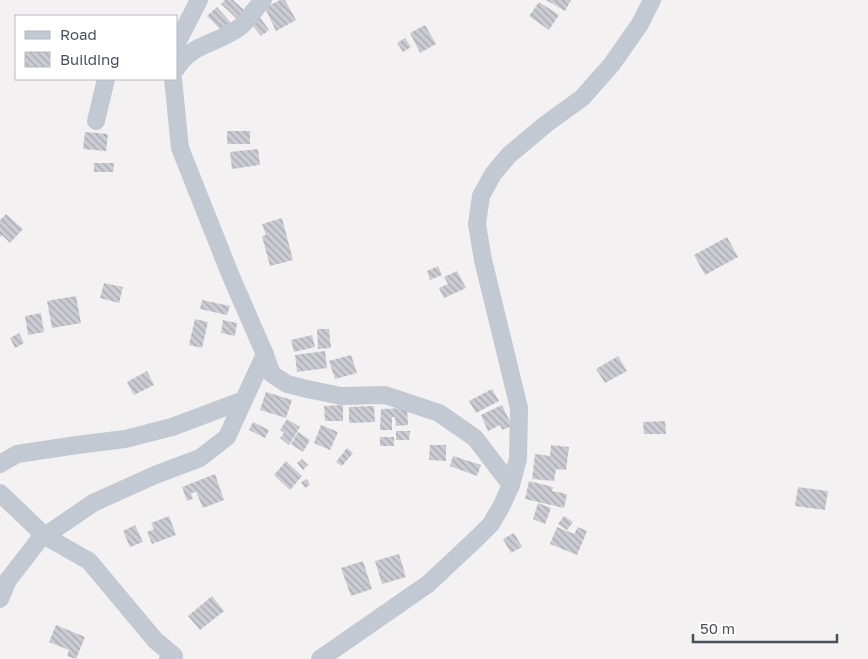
<svg xmlns="http://www.w3.org/2000/svg" width="868" height="659" font-family="'Golos Text',sans-serif">
	<defs>
		<pattern id="building-back-hatch" width="6" height="6" patternUnits="userSpaceOnUse" patternTransform="scale(1.25)"><rect width="6" height="6" fill="#cbccd3"/><path d="M-1 5l2 2M0 0l6 6M5-1l2 2" fill="none" stroke="#a7a8ae"/></pattern>
	</defs>
	<rect width="100%" height="100%" fill="#f3f1f1"/>
	<g fill="url(#building-back-hatch)">
		<polygon points="225,0 233,0 245,11 237,19 221,4"/>
		<polygon points="280,0 285,0 296,20 276,31 265,8"/>
		<polygon points="546,0 571,0 565,11"/>
		<polygon points="539,2 559,15 549,30 529,16"/>
		<polygon points="217,7 232,24 223,32 207,16"/>
		<polygon points="259,16 269,30 261,36 250,22"/>
		<polygon points="425,25 436,44 420,53 410,33"/>
		<polygon points="405,38 411,47 403,52 397,43"/>
		<rect x="227" y="131" width="23" height="13"/>
		<polygon points="85,132 108,134 106,151 83,149"/>
		<polygon points="258,149 260,165 232,169 230,152"/>
		<polygon points="94,163 114,163 113,172 94,172"/>
		<polygon points="6,214 23,229 10,243 2,235 0,237 0,220"/>
		<polygon points="282,218 293,260 270,266 262,236 266,235 262,224"/>
		<polygon points="727,237 738,257 705,275 694,255"/>
		<polygon points="438,266 442,275 430,280 427,271"/>
		<polygon points="457,271 466,288 444,298 439,288 448,284 444,277"/>
		<polygon points="104,283 123,287 119,303 100,298"/>
		<polygon points="76,296 81,323 52,328 47,301"/>
		<polygon points="202,300 230,306 227,315 200,309"/>
		<polygon points="41,313 44,332 28,335 25,316"/>
		<polygon points="195,319 208,322 202,348 189,345"/>
		<polygon points="223,320 237,323 235,336 221,333"/>
		<polygon points="317,329 329,329 331,348 318,349"/>
		<polygon points="19,333 24,343 15,348 10,338"/>
		<polygon points="312,335 315,347 294,352 291,340"/>
		<polygon points="325,351 327,368 297,372 295,355"/>
		<polygon points="351,355 357,373 335,379 329,361"/>
		<polygon points="618,356 627,371 605,383 596,369"/>
		<polygon points="147,371 154,385 134,395 127,382"/>
		<polygon points="492,389 499,401 476,413 469,401"/>
		<polygon points="266,392 292,400 286,418 260,410"/>
		<polygon points="343,405 343,421 325,421 324,406"/>
		<polygon points="502,405 512,426 502,430 500,425 488,431 481,415"/>
		<polygon points="374,406 375,422 349,423 349,407"/>
		<polygon points="407,408 408,425 396,426 395,417 392,417 392,430 380,430 381,409"/>
		<polygon points="287,419 300,427 289,445 280,438 284,433 280,430"/>
		<polygon points="665,421 666,434 644,434 643,422"/>
		<polygon points="253,422 269,430 265,438 249,430"/>
		<polygon points="321,425 338,432 330,450 314,443"/>
		<polygon points="396,431 410,431 409,440 396,440"/>
		<polygon points="298,432 310,440 303,452 291,444"/>
		<rect x="380" y="437" width="14" height="9"/>
		<polygon points="430,445 446,445 446,461 429,460"/>
		<polygon points="551,445 569,447 566,470 556,469 554,481 532,479 535,454 550,456"/>
		<polygon points="347,448 353,453 342,466 336,462"/>
		<polygon points="453,456 481,465 477,476 450,466"/>
		<polygon points="302,459 308,465 303,470 297,463"/>
		<polygon points="286,461 302,476 290,490 274,475"/>
		<polygon points="215,474 224,500 203,508 196,492 191,493 193,499 187,501 182,487"/>
		<polygon points="307,479 310,485 305,488 301,482"/>
		<polygon points="529,481 553,487 552,491 567,494 564,508 525,499"/>
		<polygon points="798,487 828,491 825,510 795,506"/>
		<polygon points="538,503 551,508 545,524 533,519"/>
		<polygon points="169,516 176,535 152,544 147,532 154,529 151,523"/>
		<polygon points="564,516 573,522 567,530 558,524"/>
		<polygon points="135,525 143,542 130,547 123,531"/>
		<polygon points="557,527 574,534 578,527 587,531 577,555 550,544"/>
		<polygon points="514,533 522,547 511,553 503,539"/>
		<polygon points="399,554 406,577 382,584 375,561"/>
		<polygon points="363,561 372,589 351,596 341,568"/>
		<polygon points="212,596 224,611 200,630 188,616"/>
		<polygon points="56,625 85,637 76,659 67,656 69,650 49,642"/>
	</g>
	<g fill="none" stroke-linecap="round" stroke-linejoin="round">
		<g stroke="#c2c9d2" stroke-width="18">
			<polyline points="176,53 178,41 199,0"/>
			<path d="M176,69C191,43 218,44 240,27C248,20 255,9 263,0"/>
			<polyline points="173,79 180,148 230,274 263,350 272,374 287,384 307,389 341,396 385,395 439,413 475,438 511,485"/>
			<polyline points="96,121 106,79"/>
			<polyline points="0,464 17,454 77,445 125,439 172,427 244,400"/>
			<polyline points="0,493 45,536 89,561 155,640 174,656 168,659"/>
			<polyline points="0,599 8,580 39,540 93,503 155,475 200,458 227,437 265,354"/>
			<polyline points="320,659 428,584 476,539 491,524 502,505 511,485 518,459 519,408 483,260 477,224 481,196 493,174 509,155 546,124 582,98 612,64 640,24 652,0"/>
		</g>
	</g>
	<rect x="15" y="15" width="162" height="65" fill="#ffffff" stroke="#b6b9bf"/>
	<rect x="25" y="31" width="25" height="8" fill="#c2c9d2" stroke="#b6b9bf"/>
	<text x="60" y="40" font-size="15" fill="#49515e">Road</text>
	<rect x="25" y="52" width="25" height="15" fill="url(#building-back-hatch)" stroke="#b6b9bf"/>
	<text x="60" y="65" font-size="15" fill="#49515e">Building</text>
	<path d="M693 634v8h144v-8" fill="none" stroke="#49515e" stroke-width="2.5"/>
	<text x="700" y="634" font-size="15" fill="#49515e" stroke="#ffffff" stroke-width="4" paint-order="stroke">50 m</text>
</svg>
